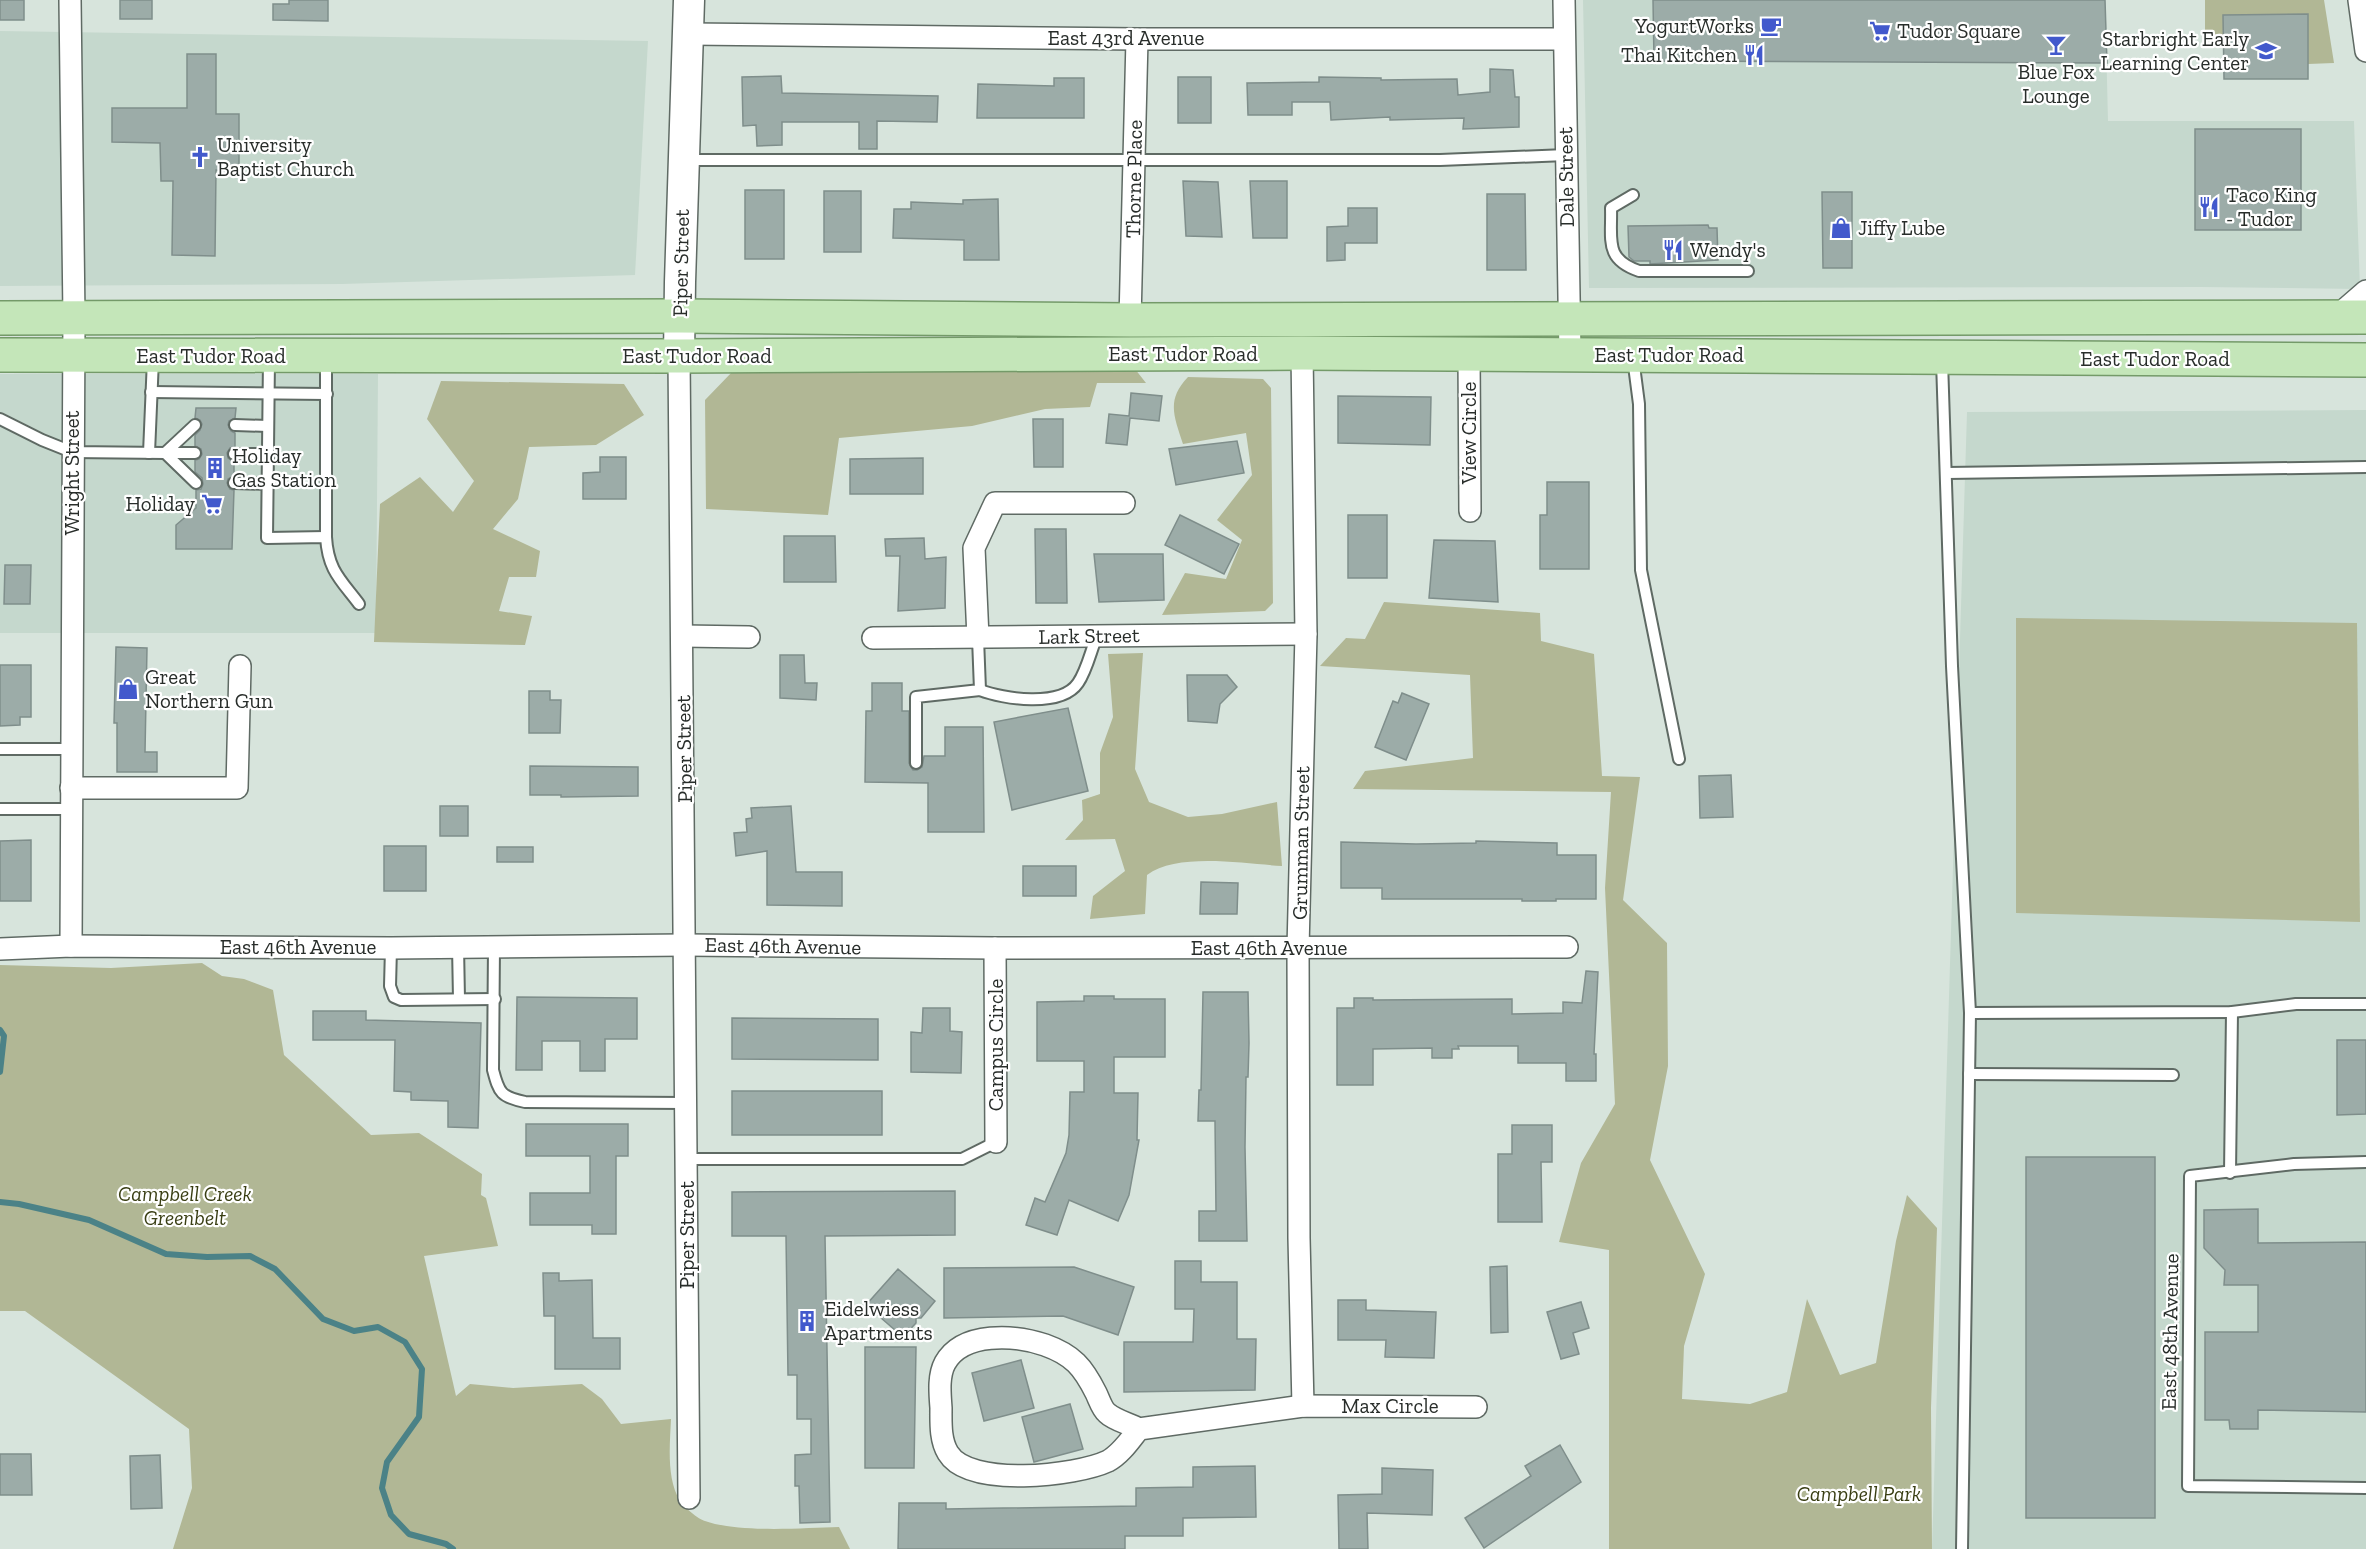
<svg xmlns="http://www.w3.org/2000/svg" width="2366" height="1549" font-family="'Zilla Slab',serif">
	<rect width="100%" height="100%" fill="#d7e4dc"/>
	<g fill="#c5d8cd">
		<polygon points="1583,0 2105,0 2108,121 2354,121 2360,289 2201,287 1589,288"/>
		<polygon points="0,31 648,41 635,275 342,284 0,286"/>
		<polygon points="0,374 378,374 376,633 0,633"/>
		<polygon points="2366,410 2366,1549 1932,1549 1967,412"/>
	</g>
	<g fill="#b1b795">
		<polygon points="2205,0 2324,0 2334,63 2308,64 2308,14 2224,37 2205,38"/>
		<polygon points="1135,369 1146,383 1097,383 1090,407 1045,409 972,426 839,438 828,515 706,509 705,400 733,371"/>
		<path d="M1188,377L1263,379L1271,388L1273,603L1265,611L1162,615L1185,573L1226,579L1242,540L1217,520L1252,475L1246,433L1183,444C1174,416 1166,400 1188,377Z"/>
		<polygon points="441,381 624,384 644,415 596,445 529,447 518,499 493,529 540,551 536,577 509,577 499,611 532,616 525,645 374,642 380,504 420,477 453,512 474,481 427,419"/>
		<polygon points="1384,602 1540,613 1541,641 1594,654 1602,776 1640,777 1623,900 1667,943 1668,1066 1650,1160 1705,1274 1684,1346 1682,1399 1750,1404 1787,1392 1807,1299 1840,1375 1876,1363 1896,1241 1907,1195 1937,1228 1931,1408 1932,1549 1609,1549 1609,1250 1559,1242 1581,1163 1615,1104 1605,888 1611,792 1353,789 1365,771 1473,758 1470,675 1320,666 1346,638 1365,639"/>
		<polygon points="2016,618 2357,623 2360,922 2016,913"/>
		<path d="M1143,653L1135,769L1149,802L1188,817L1222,814L1277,802L1282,866C1245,864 1177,852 1147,875L1145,914L1090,919L1093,896L1125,871L1115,839L1065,840L1083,820L1082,800L1100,794V753L1113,717L1108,654Z"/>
		<path d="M202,963L222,976L244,979L273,990L284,1055L371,1135L419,1133L482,1174L481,1195L486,1198L498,1246L424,1256L456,1396L470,1384L513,1388L582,1384L602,1399L621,1424L671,1419C670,1444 666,1478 680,1501C684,1507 698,1519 705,1521C739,1533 802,1528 839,1527L850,1549H173L192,1488L189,1429L25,1311H0V965L111,968Z"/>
	</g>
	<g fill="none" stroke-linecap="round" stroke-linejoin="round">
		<g stroke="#4b8287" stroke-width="6">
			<polyline points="0,1030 4,1036 0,1072"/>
			<polyline points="0,1202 19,1204 89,1220 166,1254 207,1257 250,1256 275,1269 323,1319 354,1331 378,1327 405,1342 422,1369 419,1417 387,1462 382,1488 391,1515 409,1534 446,1544 453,1549"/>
		</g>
	</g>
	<g fill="#9caca8" stroke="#7f8e8b" stroke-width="1.5">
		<rect x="0" y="0" width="24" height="20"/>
		<rect x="120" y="0" width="32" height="19"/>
		<polygon points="289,0 328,0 328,21 273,20 273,4 289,4"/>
		<polygon points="1653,0 2105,0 2107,63 1654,61"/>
		<polygon points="2308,14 2308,79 2224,79 2223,15"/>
		<polygon points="187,54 216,54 216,114 239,114 239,171 216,170 215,256 172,255 173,181 161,181 160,143 112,142 112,108 187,108"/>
		<polygon points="1490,69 1513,70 1515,97 1519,97 1519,127 1463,129 1464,118 1390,120 1390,117 1331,120 1330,102 1292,102 1292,115 1248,115 1247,83 1319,82 1319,77 1381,78 1381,80 1457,79 1458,95 1490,92"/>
		<polygon points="781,76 782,93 938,96 937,122 877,121 877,149 859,149 859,122 782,122 782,145 757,146 756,125 743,126 742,77"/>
		<rect x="1178" y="77" width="33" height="46"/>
		<polygon points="1054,78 1084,78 1084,118 977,118 978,84 1054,86"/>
		<rect x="2195" y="129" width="106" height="101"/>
		<polygon points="1183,181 1218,182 1222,237 1186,236"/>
		<polygon points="1250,181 1287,181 1287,238 1253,238"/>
		<rect x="745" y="190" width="39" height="69"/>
		<rect x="824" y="191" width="37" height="61"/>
		<polygon points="1822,192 1852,192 1852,268 1823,268"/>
		<polygon points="1487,194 1525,194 1526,270 1487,270"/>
		<polygon points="998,199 999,260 964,260 964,240 893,238 894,209 911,209 911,202 963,204 963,200"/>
		<polygon points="1348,208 1377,208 1377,243 1345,243 1345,260 1327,261 1327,227 1348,226"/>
		<polygon points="1708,225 1709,228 1717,228 1718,260 1650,264 1650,261 1634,261 1629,257 1628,226"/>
		<polygon points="1131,393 1162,396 1159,421 1130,418 1127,445 1106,443 1109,414 1129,416"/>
		<polygon points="1338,396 1431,397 1430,445 1338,443"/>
		<polygon points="196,408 236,408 235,418 229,421 228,425 231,431 235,433 235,447 230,448 227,453 228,458 234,462 234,476 228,479 227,483 230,489 234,490 232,549 176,549 176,525 196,508 196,490 201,489 203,484 202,478 195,472 195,460 199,459 202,454 201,449 195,446 195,435 200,430 202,424 200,420 195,418"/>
		<polygon points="1033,419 1063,419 1063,467 1034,467"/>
		<polygon points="1237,441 1244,473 1176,485 1169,449"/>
		<polygon points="600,457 626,457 626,499 583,499 583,473 600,472"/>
		<polygon points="923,458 923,494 850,494 850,459"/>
		<polygon points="1547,482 1589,482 1589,569 1540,569 1540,515 1547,515"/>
		<polygon points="1180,515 1239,544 1224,574 1165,545"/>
		<rect x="1348" y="515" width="39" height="63"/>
		<polygon points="1035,529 1066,529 1067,603 1036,603"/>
		<polygon points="784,536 835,536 836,582 784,582"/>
		<polygon points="924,538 925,559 946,557 945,608 898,611 900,556 886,556 885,539"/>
		<polygon points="1434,540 1495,541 1498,602 1429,598"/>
		<polygon points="1094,554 1163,554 1164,600 1099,602"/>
		<polygon points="5,565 31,565 30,604 4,604"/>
		<polygon points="116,647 147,648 145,752 157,752 157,772 117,772 117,723 114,723"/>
		<polygon points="780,655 804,655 805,683 817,683 816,700 780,698"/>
		<polygon points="0,665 31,665 31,717 20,717 20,725 0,726"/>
		<polygon points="1187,675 1227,675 1237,687 1220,704 1217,723 1188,721"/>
		<polygon points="872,683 902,683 902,711 909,711 909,763 913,770 917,770 922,767 924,756 945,756 945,727 983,727 984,832 928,832 928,783 865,782 866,711 872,711"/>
		<polygon points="529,691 550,691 550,700 561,700 560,733 529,733"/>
		<polygon points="1402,693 1429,704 1406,760 1375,747 1393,701 1398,703"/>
		<polygon points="1068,708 1088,791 1012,810 994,722"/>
		<polygon points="530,766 638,767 638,796 561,797 561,795 530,795"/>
		<polygon points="1731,775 1733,817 1700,818 1699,776"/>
		<rect x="440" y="806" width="28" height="30"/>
		<polygon points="791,806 796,872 842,872 842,906 767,905 767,851 736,856 734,833 747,832 746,819 752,818 751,808"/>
		<polygon points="31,840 31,901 0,901 0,841"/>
		<polygon points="1476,841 1557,843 1557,855 1596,855 1596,899 1556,899 1556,901 1522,901 1522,899 1382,899 1382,888 1341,888 1341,842 1416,844 1476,843"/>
		<rect x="384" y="846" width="42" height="45"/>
		<rect x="497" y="847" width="36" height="15"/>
		<rect x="1023" y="866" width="53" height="30"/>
		<polygon points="1201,882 1238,883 1237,914 1200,914"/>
		<polygon points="1586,971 1598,972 1594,1054 1596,1054 1596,1081 1566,1081 1566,1063 1518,1063 1518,1046 1458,1046 1459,1049 1452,1049 1452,1058 1432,1058 1432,1048 1373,1049 1373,1085 1337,1085 1337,1008 1354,1008 1354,998 1373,998 1373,1000 1512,999 1512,1014 1563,1013 1563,1002 1582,1003"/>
		<polygon points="1203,992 1248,992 1249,1043 1248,1077 1246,1077 1245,1147 1247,1241 1199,1241 1199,1211 1216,1211 1215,1121 1198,1121 1199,1090 1201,1090"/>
		<polygon points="1084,996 1114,996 1114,999 1165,999 1165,1057 1114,1057 1114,1093 1138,1093 1137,1140 1139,1140 1129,1195 1118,1221 1069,1200 1057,1235 1026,1225 1035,1198 1045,1202 1066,1153 1069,1135 1070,1092 1084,1092 1084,1061 1037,1061 1037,1002 1084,1001"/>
		<polygon points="517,997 637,998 637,1039 605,1039 605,1071 580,1071 580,1041 542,1041 542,1070 516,1070"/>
		<polygon points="923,1008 950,1008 950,1031 962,1032 961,1073 911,1072 911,1032 922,1033"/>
		<polygon points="313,1011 366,1011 366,1020 481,1023 478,1128 448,1127 448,1101 411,1100 411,1092 394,1091 395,1040 313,1040"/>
		<polygon points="732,1018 878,1019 878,1060 732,1059"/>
		<polygon points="2337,1040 2366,1040 2366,1114 2337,1115"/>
		<rect x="732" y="1091" width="150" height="44"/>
		<polygon points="526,1124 628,1124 628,1156 616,1156 616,1234 592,1234 592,1225 530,1225 530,1193 590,1193 590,1156 526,1156"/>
		<polygon points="1512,1125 1552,1125 1552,1162 1541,1162 1542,1222 1498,1222 1498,1154 1512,1154"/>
		<rect x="2026" y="1157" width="129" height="361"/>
		<polygon points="955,1191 955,1235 825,1236 830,1522 800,1523 799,1486 795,1486 795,1455 811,1454 811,1419 797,1419 797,1375 788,1375 786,1236 732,1236 732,1192"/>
		<polygon points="2258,1209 2258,1243 2366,1242 2366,1412 2258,1410 2258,1429 2230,1429 2229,1420 2205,1420 2205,1332 2258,1332 2258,1285 2224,1285 2225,1270 2204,1248 2204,1210"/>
		<polygon points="1175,1261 1201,1261 1201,1282 1237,1282 1237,1339 1256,1339 1255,1390 1124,1392 1124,1342 1193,1342 1194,1309 1175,1309"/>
		<polygon points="1507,1266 1508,1332 1491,1333 1490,1267"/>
		<polygon points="1074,1267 1134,1287 1118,1335 1063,1316 944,1318 944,1268"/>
		<polygon points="898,1269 935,1301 921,1318 916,1318 916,1323 903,1337 866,1305"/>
		<polygon points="543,1273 559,1273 559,1281 592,1280 593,1338 620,1338 620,1369 555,1369 555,1316 544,1316"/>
		<polygon points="1338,1300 1366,1300 1366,1310 1436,1312 1434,1358 1385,1357 1386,1340 1338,1340"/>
		<polygon points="1581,1302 1589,1328 1573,1333 1579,1354 1561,1359 1547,1312"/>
		<polygon points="865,1347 916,1347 914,1468 865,1468"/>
		<polygon points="1021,1360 1034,1408 984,1421 972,1373"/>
		<polygon points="1070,1404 1083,1449 1034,1462 1022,1417"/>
		<polygon points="1560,1445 1581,1482 1484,1548 1465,1518 1531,1476 1525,1466"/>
		<polygon points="0,1454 31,1454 32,1495 0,1495"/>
		<polygon points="160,1455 162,1508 131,1509 130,1456"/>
		<polygon points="1255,1466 1256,1517 1183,1518 1183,1536 1125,1536 1125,1549 898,1549 899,1503 946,1503 946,1509 1136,1506 1136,1488 1193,1487 1193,1467"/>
		<polygon points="1382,1468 1433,1470 1432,1515 1367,1513 1368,1549 1339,1549 1338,1495 1382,1494"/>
	</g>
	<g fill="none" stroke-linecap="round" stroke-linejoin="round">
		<defs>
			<g id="lane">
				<polyline points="685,160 1440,160 1566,155"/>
				<path d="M1633,195L1611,208C1612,240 1604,259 1639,271H1748"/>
				<polyline points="1633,358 1639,404 1641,570 1679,759"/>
				<path d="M269,359L267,538L326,537C328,570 340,579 359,604"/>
				<polyline points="1942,361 1952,666 1970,1013 2232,1012 2296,1004 2366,1004"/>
				<polyline points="151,392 327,394"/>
				<polyline points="0,419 42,440 72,452 165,453 195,425"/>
				<polyline points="235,425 268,426"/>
				<polyline points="149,453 153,359"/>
				<polyline points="165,453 196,483"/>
				<polyline points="165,453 195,453"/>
				<polyline points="234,454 268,454"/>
				<polyline points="1947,473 2366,467"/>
				<polyline points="234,483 268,484"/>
				<polyline points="326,537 326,359"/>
				<path d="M980,690C1003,699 1061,708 1078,683C1087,670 1091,650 1097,636"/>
				<polyline points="0,749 71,749"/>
				<polyline points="916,763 916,697 980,690 978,638"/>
				<polyline points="0,809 71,809"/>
				<polyline points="458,946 459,999"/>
				<path d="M494,946L493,1070C499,1093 501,1097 525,1102L686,1103"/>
				<polyline points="391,948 390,986 394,997 401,1000 495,999"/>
				<polyline points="1969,1074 2173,1075"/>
				<polyline points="687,1159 962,1159 996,1142"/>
				<polyline points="2366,1162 2294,1164 2190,1176 2188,1486 2366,1488"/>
				<polyline points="2230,1173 2232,1012"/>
				<polyline points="1962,1549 1970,1013"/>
			</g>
			<g id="street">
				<polyline points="70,0 74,317 71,946"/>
				<polyline points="1564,0 1570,355"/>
				<polyline points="2359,0 2366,51"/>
				<polyline points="689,34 1137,39 1564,39"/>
				<polyline points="2336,317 2366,291"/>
				<polyline points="1130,320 1137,39"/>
				<polyline points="1302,353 1306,634 1298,948 1299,1238 1303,1406"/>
				<polyline points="1469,355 1470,511"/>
				<polyline points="679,356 689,1498"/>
				<polyline points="682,636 749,637"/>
				<polyline points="873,638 1306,634"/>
				<polyline points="978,638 974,548 995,503 1124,503"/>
				<polyline points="71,788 237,788 240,666"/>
				<polyline points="995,948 996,1142"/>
				<polyline points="0,949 71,946 391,948 685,945 995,948 1567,947"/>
				<path d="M1139,1429C1130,1424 1114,1420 1107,1413C1102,1409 1099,1399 1096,1393C1083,1367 1073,1355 1045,1345C1015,1335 963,1331 945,1363C938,1376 940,1394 941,1408C941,1423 940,1440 948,1453C969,1488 1076,1476 1108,1461C1121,1454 1130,1440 1139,1429L1303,1406L1476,1407"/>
			</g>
			<polyline id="secondary" points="679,356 680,282 689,0"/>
			<g id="primary">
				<polyline points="0,318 679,316 1130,320 2366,317"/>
				<polyline points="0,355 679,356 1302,353 2366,360"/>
			</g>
		</defs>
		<use href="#lane" stroke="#5f6a64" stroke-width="14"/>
		<use href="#street" stroke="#5f6a64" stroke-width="24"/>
		<use href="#secondary" stroke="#5f6a64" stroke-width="33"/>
		<use href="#primary" stroke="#749a69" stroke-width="36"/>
		<use href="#lane" stroke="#fff" stroke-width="10"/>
		<use href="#street" stroke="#fff" stroke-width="21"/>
		<use href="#secondary" stroke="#fff" stroke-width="30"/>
		<use href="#primary" stroke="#c4e6b9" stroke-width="33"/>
	</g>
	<defs>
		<symbol id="cafe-bare" viewBox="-9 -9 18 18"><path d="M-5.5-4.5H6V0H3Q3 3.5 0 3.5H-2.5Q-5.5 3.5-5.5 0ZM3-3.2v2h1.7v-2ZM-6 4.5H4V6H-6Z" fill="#4259cc" stroke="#fff" stroke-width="2.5" paint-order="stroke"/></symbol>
		<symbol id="supermarket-bare" viewBox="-9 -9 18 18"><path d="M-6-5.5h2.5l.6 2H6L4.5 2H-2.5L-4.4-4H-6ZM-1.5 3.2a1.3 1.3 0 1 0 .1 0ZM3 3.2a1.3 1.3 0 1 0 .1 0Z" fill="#4259cc" stroke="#fff" stroke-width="2.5" paint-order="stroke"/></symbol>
		<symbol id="bar-bare" viewBox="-9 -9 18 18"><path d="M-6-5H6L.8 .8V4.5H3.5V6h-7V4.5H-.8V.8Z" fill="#4259cc" stroke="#fff" stroke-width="2.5" paint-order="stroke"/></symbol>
		<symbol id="school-bare" viewBox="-9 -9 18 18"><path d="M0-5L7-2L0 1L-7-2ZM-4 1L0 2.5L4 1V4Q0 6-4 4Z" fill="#4259cc" stroke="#fff" stroke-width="2.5" paint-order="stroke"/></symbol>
		<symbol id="restaurant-bare" viewBox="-9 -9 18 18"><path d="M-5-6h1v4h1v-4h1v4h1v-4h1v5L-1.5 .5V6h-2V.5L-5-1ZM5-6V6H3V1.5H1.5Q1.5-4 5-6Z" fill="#4259cc" stroke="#fff" stroke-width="2.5" paint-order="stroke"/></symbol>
		<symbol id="church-bare" viewBox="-9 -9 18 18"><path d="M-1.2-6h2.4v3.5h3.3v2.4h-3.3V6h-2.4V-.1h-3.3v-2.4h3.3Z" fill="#4259cc" stroke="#fff" stroke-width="2.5" paint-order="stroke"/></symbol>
		<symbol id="shop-bare" viewBox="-9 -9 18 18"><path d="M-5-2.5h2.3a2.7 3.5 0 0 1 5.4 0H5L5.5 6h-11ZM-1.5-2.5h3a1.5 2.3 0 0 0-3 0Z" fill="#4259cc" stroke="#fff" stroke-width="2.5" paint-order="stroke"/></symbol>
		<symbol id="building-bare" viewBox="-9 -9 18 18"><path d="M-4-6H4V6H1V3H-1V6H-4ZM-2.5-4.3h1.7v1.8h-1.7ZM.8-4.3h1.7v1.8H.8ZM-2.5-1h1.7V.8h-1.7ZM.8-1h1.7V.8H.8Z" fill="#4259cc" stroke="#fff" stroke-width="2.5" paint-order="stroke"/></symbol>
	</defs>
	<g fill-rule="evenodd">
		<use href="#cafe-bare" x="1756" y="11" width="30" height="30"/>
		<use href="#supermarket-bare" x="1865" y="16" width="30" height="30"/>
		<use href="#bar-bare" x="2041" y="30" width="30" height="30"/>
		<use href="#school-bare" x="2251" y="36" width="30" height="30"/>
		<use href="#restaurant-bare" x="1739" y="40" width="30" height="30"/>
		<use href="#church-bare" x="185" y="142" width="30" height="30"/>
		<use href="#restaurant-bare" x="2194" y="192" width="30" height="30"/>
		<use href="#shop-bare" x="1826" y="213" width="30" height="30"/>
		<use href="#restaurant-bare" x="1658" y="235" width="30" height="30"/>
		<use href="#building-bare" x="200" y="453" width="30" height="30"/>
		<use href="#supermarket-bare" x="197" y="489" width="30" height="30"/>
		<use href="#shop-bare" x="113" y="674" width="30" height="30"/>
		<use href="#building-bare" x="792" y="1306" width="30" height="30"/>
	</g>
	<g text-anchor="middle" stroke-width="4.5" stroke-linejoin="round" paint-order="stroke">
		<g font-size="21" fill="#282d2a" stroke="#fff" text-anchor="start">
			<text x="1754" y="33" text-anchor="end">YogurtWorks</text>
			<text x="1897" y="38">Tudor Square</text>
			<text x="2249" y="46" text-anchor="end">Starbright Early<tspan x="2249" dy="24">Learning Center</tspan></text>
			<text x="1737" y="62" text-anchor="end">Thai Kitchen</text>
			<text x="2056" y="79" text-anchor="middle">Blue Fox<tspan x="2056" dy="24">Lounge</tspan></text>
			<text x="217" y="152">University<tspan x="217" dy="24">Baptist Church</tspan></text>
			<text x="2226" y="202">Taco King<tspan x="2226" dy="24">- Tudor</tspan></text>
			<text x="1858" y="235">Jiffy Lube</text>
			<text x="1690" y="257">Wendy's</text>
			<text x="232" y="463">Holiday<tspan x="232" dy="24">Gas Station</tspan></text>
			<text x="195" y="511" text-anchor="end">Holiday</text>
			<text x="145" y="684">Great<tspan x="145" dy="24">Northern Gun</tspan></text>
			<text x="824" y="1316">Eidelwiess<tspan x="824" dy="24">Apartments</tspan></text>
		</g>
		<g font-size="21" fill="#282d2a" stroke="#fff">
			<text x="1126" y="45">East 43rd Avenue</text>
			<text transform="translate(1566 177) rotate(-91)" y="7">Dale Street</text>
			<text transform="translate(1134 179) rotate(-89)" y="7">Thorne Place</text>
			<text transform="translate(681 263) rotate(-89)" y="7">Piper Street</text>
			<text x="1183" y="361">East Tudor Road</text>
			<text x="1669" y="362">East Tudor Road</text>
			<text x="211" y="363">East Tudor Road</text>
			<text x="697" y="363">East Tudor Road</text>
			<text x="2155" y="366">East Tudor Road</text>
			<text transform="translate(1469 433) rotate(-90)" y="7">View Circle</text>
			<text transform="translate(72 473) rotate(-90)" y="7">Wright Street</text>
			<text transform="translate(1089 636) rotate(-1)" y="7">Lark Street</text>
			<text transform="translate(684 749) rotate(-91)" y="7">Piper Street</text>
			<text transform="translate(1301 843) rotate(-89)" y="7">Grumman Street</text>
			<text transform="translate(783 946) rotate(1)" y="7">East 46th Avenue</text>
			<text x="298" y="954">East 46th Avenue</text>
			<text x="1269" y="955">East 46th Avenue</text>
			<text transform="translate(996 1045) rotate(-90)" y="7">Campus Circle</text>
			<text transform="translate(687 1235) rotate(-90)" y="7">Piper Street</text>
			<text transform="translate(2170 1332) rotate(-89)" y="7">East 48th Avenue</text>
			<text x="1390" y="1413">Max Circle</text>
		</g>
		<g font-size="21" font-style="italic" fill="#393e13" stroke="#fff">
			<text x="185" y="1201">Campbell Creek<tspan x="185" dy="24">Greenbelt</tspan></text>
			<text x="1859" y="1501">Campbell Park</text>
		</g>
	</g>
</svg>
